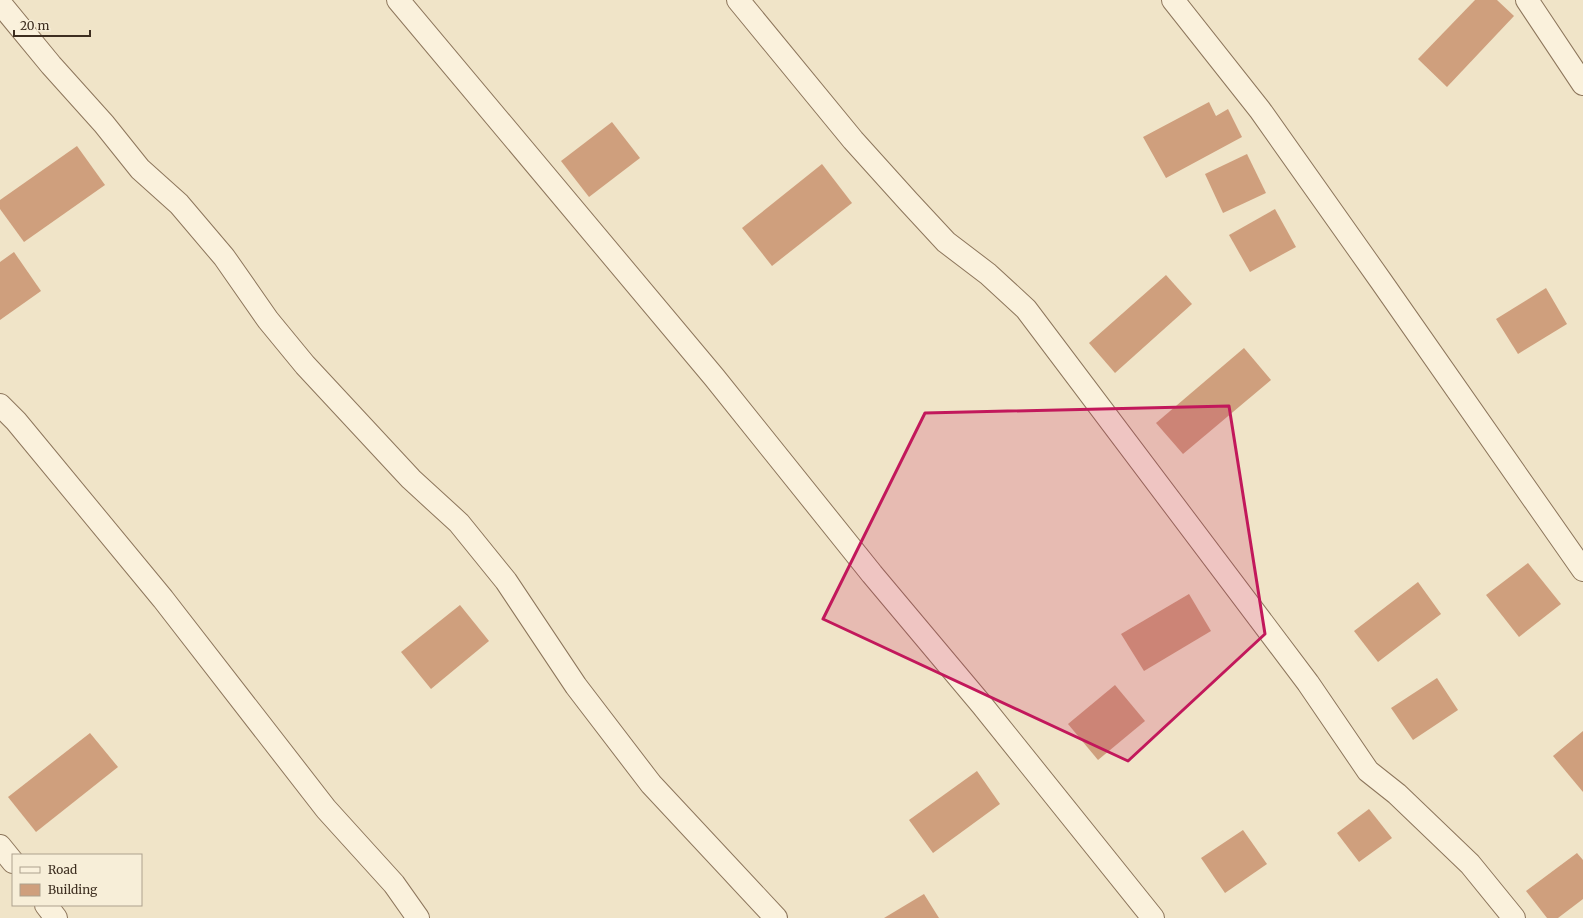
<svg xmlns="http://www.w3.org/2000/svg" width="1583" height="918" font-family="Merriweather,serif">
	<rect width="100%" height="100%" fill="#f0e4c8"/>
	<g fill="#cf9f7d">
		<polygon points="1475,0 1497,0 1514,16 1447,87 1418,59"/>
		<polygon points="1209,102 1216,116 1228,109 1242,137 1166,178 1143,137"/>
		<polygon points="612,122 640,158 589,197 561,161"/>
		<polygon points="77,146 105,185 24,242 0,209 0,200"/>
		<polygon points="1247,154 1266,193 1223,213 1205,174"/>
		<polygon points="822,164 852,203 772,266 742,228"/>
		<polygon points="1275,209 1296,247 1250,272 1229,235"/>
		<polygon points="14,252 41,291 0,320 0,262"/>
		<polygon points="1166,275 1192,304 1115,373 1089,343"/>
		<polygon points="1546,288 1567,324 1518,354 1496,319"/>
		<polygon points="1244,348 1271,380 1183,454 1156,423"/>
		<polygon points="1528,563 1561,604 1519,637 1486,595"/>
		<polygon points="1418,582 1441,614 1378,662 1354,631"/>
		<polygon points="1189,594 1211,631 1144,671 1121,634"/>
		<polygon points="460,605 489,641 431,689 401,652"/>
		<polygon points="1437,678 1458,710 1413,740 1391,708"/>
		<polygon points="1115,685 1145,721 1098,760 1068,724"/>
		<polygon points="1583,731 1583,792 1553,756"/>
		<polygon points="90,733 118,767 36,832 8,797"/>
		<polygon points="977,771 1000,804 933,853 909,820"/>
		<polygon points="1369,809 1392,838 1359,862 1337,833"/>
		<polygon points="1243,830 1267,864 1225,893 1201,858"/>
		<polygon points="1577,853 1583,860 1583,899 1558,918 1547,918 1526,891"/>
		<polygon points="924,894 939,918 884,918"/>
	</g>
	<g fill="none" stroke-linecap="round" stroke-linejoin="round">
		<defs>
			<g id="minor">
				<polyline points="398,0 714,377 872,574 982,705 1153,918"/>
				<polyline points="738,0 853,140 908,201 946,242 988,274 1026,309 1308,683 1368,771 1397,794 1470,864 1514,918"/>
				<polyline points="1173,0 1260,110 1381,281 1583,570"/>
				<polyline points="1527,0 1583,84"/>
				<polyline points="0,3 51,65 104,124 140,169 179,204 224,257 268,320 305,365 411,479 459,523 506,581 576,686 651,784 776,918"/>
				<polyline points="0,405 16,421 163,599 326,809 394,884 418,918"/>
				<polyline points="0,846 13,862"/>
				<polyline points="46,905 56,918"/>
			</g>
		</defs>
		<use href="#minor" stroke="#8d765c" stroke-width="24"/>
		<use href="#minor" stroke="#faf1dc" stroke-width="22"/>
	</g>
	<path fill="#c2185b" fill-opacity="0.2" stroke="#c2185b" stroke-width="3" stroke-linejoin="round" d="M1229,406L1265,634L1128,761L823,619L925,413Z"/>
	<rect x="12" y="854" width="130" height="52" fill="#f7eed8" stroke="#ada18e"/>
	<rect x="20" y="867" width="20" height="6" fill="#faf1dc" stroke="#ada18e"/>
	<text x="48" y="874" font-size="12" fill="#3d2e20">Road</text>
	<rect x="20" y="884" width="20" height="12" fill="#cf9f7d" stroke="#ada18e"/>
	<text x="48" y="894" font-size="12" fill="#3d2e20">Building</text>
	<path d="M14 30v6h76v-6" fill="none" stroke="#3d2e20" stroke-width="2"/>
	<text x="20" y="30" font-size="12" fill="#3d2e20" stroke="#f7eed8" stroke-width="3" paint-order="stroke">20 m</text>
</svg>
